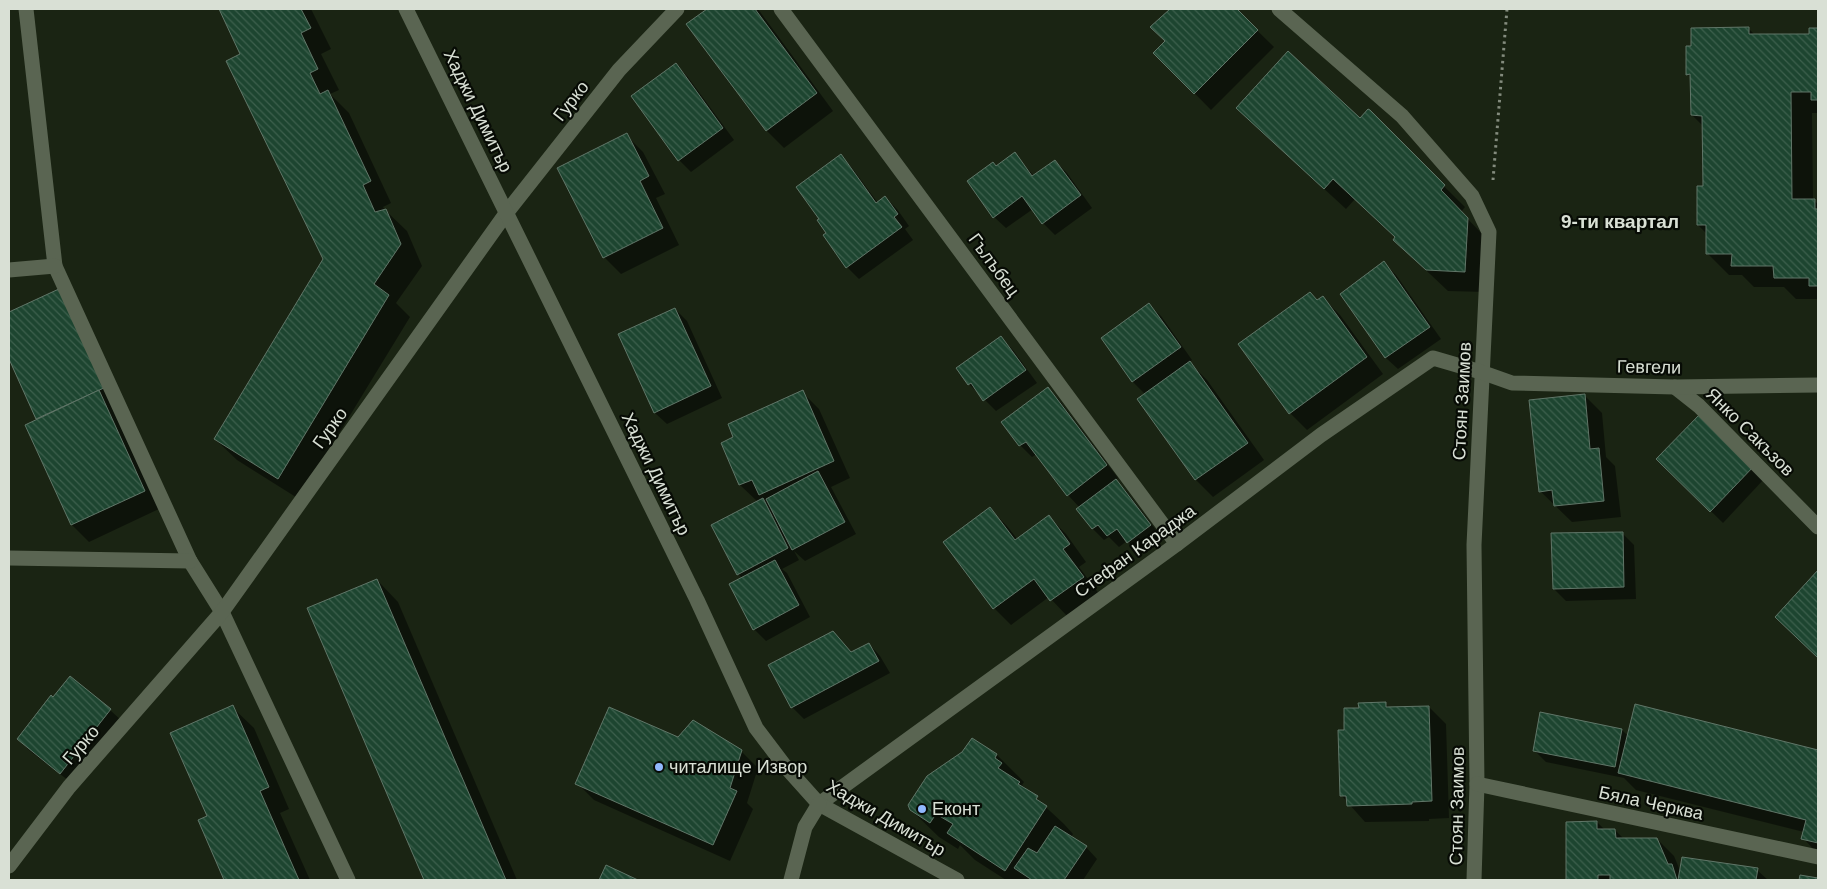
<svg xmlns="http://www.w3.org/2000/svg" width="1827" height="889" font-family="Arial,sans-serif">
	<defs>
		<pattern id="building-back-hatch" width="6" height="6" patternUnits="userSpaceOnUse" patternTransform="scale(1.25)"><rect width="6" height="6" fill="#1d4530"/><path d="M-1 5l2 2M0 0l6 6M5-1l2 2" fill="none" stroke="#3d604d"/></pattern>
	</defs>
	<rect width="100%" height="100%" fill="#1a2413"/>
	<g fill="#0007">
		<polygon points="220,9 311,9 331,49 321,54 339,90 330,94 349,113 391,203 383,207 385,210 407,231 422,266 396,303 410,317 299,499 237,460 215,439 324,259 242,55"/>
		<polygon points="709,9 758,9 833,111 784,148 767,131 688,25"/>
		<polygon points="1172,9 1235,9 1274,47 1211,110 1155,53 1167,41 1152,27"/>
		<polygon points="1748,28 1755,35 1810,35 1810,29 1818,29 1818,113 1812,113 1813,200 1818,204 1818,299 1796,299 1784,287 1754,287 1742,275 1729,275 1708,254 1707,234 1698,225 1704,187 1704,127 1692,115 1692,78 1687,74"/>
		<polygon points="676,65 687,76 734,140 691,172 679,160"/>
		<polygon points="1368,111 1465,207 1461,212 1488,240 1486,292 1448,291 1394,240 1396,238 1355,199 1346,209 1259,129 1360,119"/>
		<polygon points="626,135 643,152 665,194 656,198 679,245 621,274 604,257"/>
		<polygon points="1015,154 1034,176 1055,161 1067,173 1092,208 1055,235 1043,223 1033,209 1006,228 994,217 996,167"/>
		<polygon points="841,156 852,168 878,203 885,197 897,209 909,226 905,229 913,240 859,279 847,267 828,233"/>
		<polygon points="1384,263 1396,275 1441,339 1398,369 1386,358 1341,294"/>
		<polygon points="61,290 161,508 89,542 72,525 38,420 9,356 9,314"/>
		<polygon points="1310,293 1318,301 1323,298 1340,315 1383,374 1307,430 1290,413"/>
		<polygon points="1149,305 1161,316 1192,360 1189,362 1207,380 1264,460 1213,497 1196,480 1139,399 1146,395 1133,382 1103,338"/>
		<polygon points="675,309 687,321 722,398 667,424 655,413"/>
		<polygon points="1001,338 1013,350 1037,383 996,411 969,384 958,368"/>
		<polygon points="1048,388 1059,400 1118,478 1115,480 1127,492 1162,538 1140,554 1127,541 1119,547 1109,537 1104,540 1093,529 1080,508 1068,495 1037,454 1032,457 1020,445"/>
		<polygon points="802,392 819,409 850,478 831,487 856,534 805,561 794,551 799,560 782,569 787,573 810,617 766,641 754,629 742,578 738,574 758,502 740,485 722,444 735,438"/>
		<polygon points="1585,396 1602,413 1606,457 1615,466 1621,517 1572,522 1540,491"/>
		<polygon points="1701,415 1765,478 1723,523 1658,459"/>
		<polygon points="990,509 1007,526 1018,540 1049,517 1066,534 1086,562 1079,567 1100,595 1068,617 1049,597 1011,625 994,608"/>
		<polygon points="1622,533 1634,545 1636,599 1566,601 1554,589"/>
		<polygon points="1818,571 1818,657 1776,617"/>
		<polygon points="377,580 398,602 517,880 425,880 308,609"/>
		<polygon points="833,632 852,653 869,644 880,656 890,673 804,719 792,707"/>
		<polygon points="1385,704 1390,708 1429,707 1446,724 1449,818 1429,819 1429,821 1365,822 1341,795 1346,731 1360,709"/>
		<polygon points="1636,706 1818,752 1818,854 1803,838 1804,832 1636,790 1624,778 1546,762 1534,750 1622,730 1629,737"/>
		<polygon points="232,707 254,728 289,809 280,813 310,880 226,880 200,820 208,816"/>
		<polygon points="110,710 122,721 73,784 30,751 18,739"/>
		<polygon points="678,739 741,751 758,768 747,803 753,809 730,861 594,800 577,783"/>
		<polygon points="972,739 997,755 1024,782 1022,785 1064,824 1073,834 1071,837 1086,847 1097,859 1083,880 1006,880 975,860 960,845 958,849 939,837 911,810 963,753"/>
		<polygon points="1597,822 1605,830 1615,830 1624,839 1657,839 1674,856 1681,873 1757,870 1768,880 1567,880 1567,823"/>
	</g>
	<g fill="url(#building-back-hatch)" stroke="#607668">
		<polygon points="219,9 301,9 311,28 301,33 318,69 310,73 320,94 328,90 371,181 363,185 375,212 386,209 401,244 374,284 389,295 278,479 214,439 323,259 226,61 240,54"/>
		<polygon points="707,9 755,9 817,93 766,131 686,24"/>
		<polygon points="1170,9 1237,9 1258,30 1194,94 1153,53 1165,41 1150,27"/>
		<polygon points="1749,27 1749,34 1809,34 1809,28 1818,28 1818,100 1811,100 1811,92 1791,92 1792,199 1815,199 1815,209 1818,209 1818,286 1809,286 1809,278 1774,278 1773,266 1731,266 1732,254 1706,254 1706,225 1697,225 1697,186 1703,186 1702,116 1691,115 1690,74 1686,75 1686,46 1691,46 1691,28"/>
		<polygon points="1288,51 1360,118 1368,109 1370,110 1445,185 1441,190 1468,218 1465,272 1426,270 1393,240 1395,237 1333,179 1324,189 1236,108"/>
		<polygon points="676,63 723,128 678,161 631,96"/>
		<polygon points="627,133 649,176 640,181 663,228 603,258 557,168"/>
		<polygon points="1015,152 1032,176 1055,160 1081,195 1042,224 1022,196 993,218 967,181 993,162 996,166"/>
		<polygon points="841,154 876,203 885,196 898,214 894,217 902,227 846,268 823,235 826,233 817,220 819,219 796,187"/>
		<polygon points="1384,261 1430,327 1385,358 1340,294"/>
		<polygon points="61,288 106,387 36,419 9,359 9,312"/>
		<polygon points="1310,292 1317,300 1323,296 1367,357 1289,414 1238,344"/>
		<polygon points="1149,303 1181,347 1132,382 1101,338"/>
		<polygon points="675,308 711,386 654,413 618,334"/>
		<polygon points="1001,336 1026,370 983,401 971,383 968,385 956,368"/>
		<polygon points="1190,361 1248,443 1195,480 1137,399"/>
		<polygon points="1048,387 1107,465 1067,496 1026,442 1019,446 1001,422"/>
		<polygon points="99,390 145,491 71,525 25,425"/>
		<polygon points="803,390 834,461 759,495 752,480 739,485 721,443 733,437 728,424"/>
		<polygon points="1585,394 1590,449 1599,448 1604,501 1554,506 1552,490 1539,492 1529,400"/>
		<polygon points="1701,413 1755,465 1710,512 1656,459"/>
		<polygon points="818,471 845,522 792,550 766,499"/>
		<polygon points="1116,479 1151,525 1127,543 1117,529 1107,536 1098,525 1092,529 1076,509"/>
		<polygon points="763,498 788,548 737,575 711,525"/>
		<polygon points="990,507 1015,540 1049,515 1070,544 1063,549 1084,577 1050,601 1034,579 993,609 943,542"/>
		<polygon points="1623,532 1624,587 1553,589 1551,533"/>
		<polygon points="775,560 799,605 753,630 729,584"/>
		<polygon points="1818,570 1818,658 1775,617"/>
		<polygon points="377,579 506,880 424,880 307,608"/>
		<polygon points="833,631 851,652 869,643 879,661 791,708 768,665"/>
		<polygon points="70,676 111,709 60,774 17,739 51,695 53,697"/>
		<polygon points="1386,702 1386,707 1429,706 1432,801 1412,802 1412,804 1347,806 1346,796 1340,796 1338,730 1344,730 1344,708 1359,708 1358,703"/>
		<polygon points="1635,704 1818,750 1818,843 1801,839 1806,820 1618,773"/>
		<polygon points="233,705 269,787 260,791 299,880 224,880 198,820 207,816 170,733"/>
		<polygon points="609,707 678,737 693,720 742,750 730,788 737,791 713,845 575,784"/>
		<polygon points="1540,712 1622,729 1615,767 1533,751"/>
		<polygon points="972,738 997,754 995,758 1002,763 998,768 1020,782 1018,784 1038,796 1036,799 1047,806 1005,871 947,833 953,824 936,814 930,823 910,810 908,805 927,776 962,752"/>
		<polygon points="1597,821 1597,829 1615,829 1616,838 1657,838 1668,864 1672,864 1677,880 1610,880 1610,875 1598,875 1598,880 1566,880 1566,822"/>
		<polygon points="1055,826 1087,846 1064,880 1032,880 1014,868 1028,848 1037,853"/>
		<polygon points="1682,857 1758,868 1756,880 1678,880"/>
		<polygon points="606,865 638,880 599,880"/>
		<polygon points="1800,875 1818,878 1818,880 1799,880"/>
	</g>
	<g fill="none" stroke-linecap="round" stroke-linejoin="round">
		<polyline stroke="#838b7d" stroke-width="3" stroke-dasharray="2.5 4" stroke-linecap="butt" points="1493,180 1507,9"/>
		<g stroke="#5a6552" stroke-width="15">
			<polyline points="26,9 55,266 190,561 222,612 348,880"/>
			<polyline points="781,9 1177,544"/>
			<polyline points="1279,9 1402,116 1472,196 1489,232 1474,545 1477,784 1474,880"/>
			<polyline points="9,270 55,266"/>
			<polyline points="1675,387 1699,406 1818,527"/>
			<polyline points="9,558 190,561"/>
			<polyline points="1477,784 1818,857"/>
			<polyline points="819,804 1177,544 1321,435 1433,358 1481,372 1512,383 1675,387 1818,385"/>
			<polyline points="9,866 69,787 222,612 507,212 619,70 677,9"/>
		</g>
		<g stroke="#5a6552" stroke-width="15">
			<polyline points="406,9 697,600 756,728 784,765 819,804 957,880"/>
			<polyline points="791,880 805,827 819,804"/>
		</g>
	</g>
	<g fill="#91b8fd" stroke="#070b05" stroke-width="2">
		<circle cx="659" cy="767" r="5"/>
		<circle cx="922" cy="809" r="5"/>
	</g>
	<g text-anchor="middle" stroke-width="4.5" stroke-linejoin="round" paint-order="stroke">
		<g font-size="18" fill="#d9e0d5" stroke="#070b05">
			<text transform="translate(571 101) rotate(-52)" y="6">Гурко</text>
			<text transform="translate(478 111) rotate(64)" y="6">Хаджи Димитър</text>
			<text transform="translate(994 265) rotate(54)" y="6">Гълъбец</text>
			<text transform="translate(1649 367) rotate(1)" y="6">Гевгели</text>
			<text transform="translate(1462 401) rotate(-87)" y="6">Стоян Заимов</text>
			<text transform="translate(330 428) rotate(-54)" y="6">Гурко</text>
			<text transform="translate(1750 432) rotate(45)" y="6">Янко Сакъзов</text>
			<text transform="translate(656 474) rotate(64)" y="6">Хаджи Димитър</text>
			<text transform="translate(1135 551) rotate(-36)" y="6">Стефан Караджа</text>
			<text transform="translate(81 745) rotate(-49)" y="6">Гурко</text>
			<text transform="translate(1651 803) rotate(12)" y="6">Бяла Черква</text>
			<text transform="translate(1457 806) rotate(-89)" y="6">Стоян Заимов</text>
			<text transform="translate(886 818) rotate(30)" y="6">Хаджи Димитър</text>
		</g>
		<g font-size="18" fill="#d9e0d5" stroke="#070b05" text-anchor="start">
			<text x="669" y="773">читалище Извор</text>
			<text x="932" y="815">Еконт</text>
		</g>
		<g font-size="19" font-weight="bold" fill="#d9e0d5" stroke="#070b05">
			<text x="1620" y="228">9-ти квартал</text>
		</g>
	</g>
	<rect width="1827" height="889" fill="none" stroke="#d9e0d5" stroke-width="20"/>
</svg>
